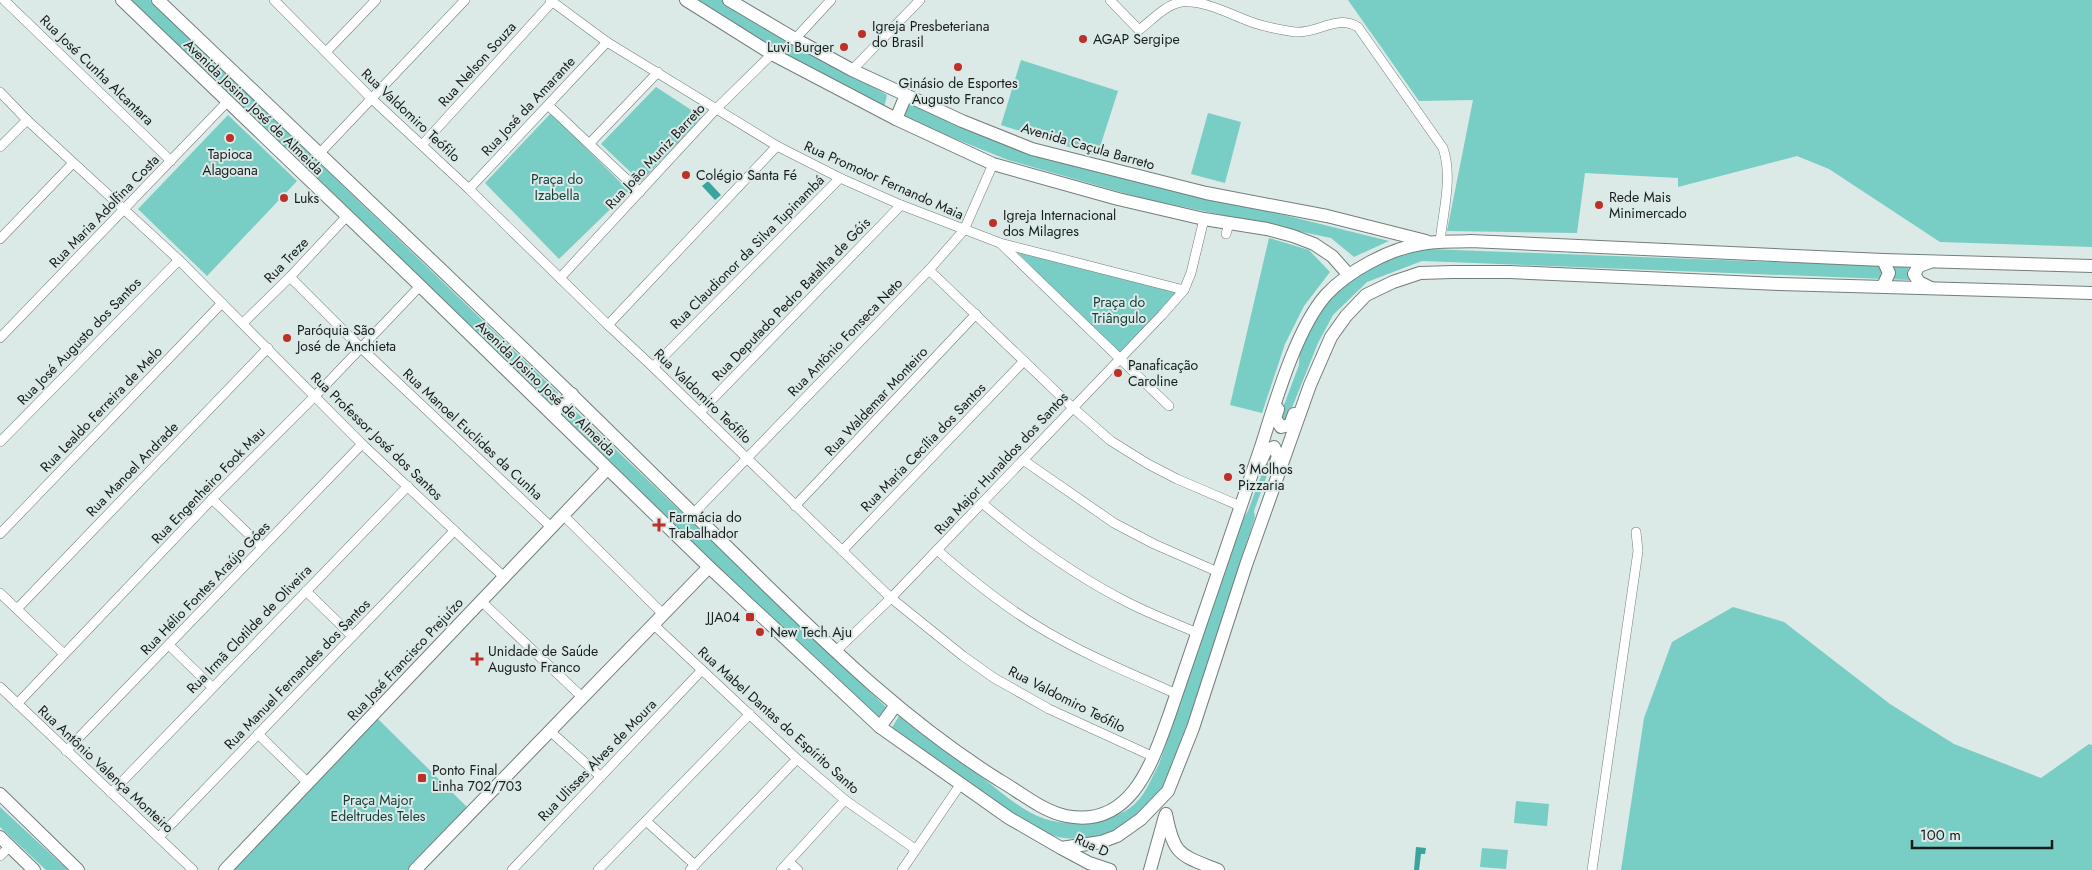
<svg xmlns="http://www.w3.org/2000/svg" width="2092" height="870" font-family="Jost,sans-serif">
	<rect width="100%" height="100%" fill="#dbe9e7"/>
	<g fill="#78cdc4">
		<polygon points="128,0 150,0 558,393 553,403 546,405"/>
		<polygon points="696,0 724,0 887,95 884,108 783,57"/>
		<polygon points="1348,0 2092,0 2092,247 1940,242 1829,169 1797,156 1678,187 1678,178 1585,173 1577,233 1447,231 1473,100 1419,101"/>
		<polygon points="1021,60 1118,91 1097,156 1001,125"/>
		<polygon points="656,87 702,117 641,182 601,144"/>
		<polygon points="908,101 985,135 1276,213 1389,241 1354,257 1331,238 1141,198 1008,160 901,117"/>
		<polygon points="551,113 629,191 559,259 485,183"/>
		<polygon points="1208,113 1241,122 1225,183 1191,174"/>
		<polygon points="228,115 297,181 207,276 138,209"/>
		<polygon points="1269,238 1309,250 1330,272 1304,306 1285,344 1262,413 1230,405"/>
		<polygon points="1429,249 1909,267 1907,273 1910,280 1422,261 1367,282 1333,315 1318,343 1287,420 1279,418 1299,365 1300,344 1318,312 1336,289 1358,274 1400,254"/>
		<polygon points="1015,250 1177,293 1120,354"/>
		<polygon points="570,406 886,707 886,714 874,718 560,415"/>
		<path d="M1269,455L1274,456L1254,511L1255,517C1240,563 1225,609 1210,655C1196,697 1175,787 1142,814C1121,832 1090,841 1064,838C1055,837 1046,833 1038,831L891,729L899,716C925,737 952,756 979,775C999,790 1021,811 1045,819C1070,827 1108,823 1130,808C1144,798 1151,779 1159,764L1243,519L1248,511Z"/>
		<polygon points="1733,607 1784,622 1890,704 1954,744 2041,778 2089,744 2092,745 2092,870 1621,870 1644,718 1672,642"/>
		<polygon points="376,717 470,810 409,870 233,870"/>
		<polygon points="1516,801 1549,804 1547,826 1514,823"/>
		<polygon points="0,807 68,870 46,870 0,827"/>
		<polygon points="1482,848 1508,850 1506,869 1480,867"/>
	</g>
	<g fill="#3ba49b">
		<polygon points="708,181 721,195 715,200 702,186"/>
		<polygon points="1416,847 1426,848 1425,854 1421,854 1419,870 1414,870"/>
	</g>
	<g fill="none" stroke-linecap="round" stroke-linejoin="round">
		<defs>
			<g id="street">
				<polyline points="4,0 171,161"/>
				<polyline points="274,0 372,99 469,189 608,325 653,367 891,598 963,656 994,678 1049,709 1154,757"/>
				<polyline points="550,0 607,42 777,146 840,178 901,205 1000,243 1184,290"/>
				<path d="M1110,0L1139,30C1151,21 1165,5 1181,2C1206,0 1231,15 1254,23C1266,27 1282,30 1295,32C1318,34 1336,14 1358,27L1443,148C1453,178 1443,211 1440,242"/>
				<polyline points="795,39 831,0"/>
				<polyline points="326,52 376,0"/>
				<polyline points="852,70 920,0"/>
				<polyline points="0,92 27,120 179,260 362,444 504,577"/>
				<polyline points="549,106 640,192"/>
				<polyline points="590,143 658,72"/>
				<polyline points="422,145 552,2"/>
				<polyline points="0,147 27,120"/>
				<polyline points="319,154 465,0"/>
				<polyline points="469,189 607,42"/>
				<polyline points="1226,234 1229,223"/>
				<polyline points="0,239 73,163"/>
				<polyline points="1000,243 1169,406"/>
				<polyline points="929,270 1072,407 1111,441 1148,464 1177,479 1240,506"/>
				<polyline points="290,277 360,347 551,527"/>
				<polyline points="560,278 717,108 772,54"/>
				<polyline points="243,323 290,277 347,216"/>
				<polyline points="608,325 777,146"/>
				<polyline points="0,338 227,102"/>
				<polyline points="653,367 840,178"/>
				<polyline points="700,412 901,205"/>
				<polyline points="0,442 179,260"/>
				<polyline points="1023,460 1114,523 1154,544 1218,572"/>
				<polyline points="212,499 262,547"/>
				<path d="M982,503C1027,541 1074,575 1127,602C1150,614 1174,623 1198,633"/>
				<polyline points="795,506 976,314"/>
				<polyline points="694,513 929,270 964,230 993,164"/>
				<polyline points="563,515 664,615"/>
				<polyline points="0,534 222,303"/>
				<path d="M937,550C969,578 1001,604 1037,626C1081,653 1129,673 1177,694"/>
				<polyline points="842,551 1024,361"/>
				<polyline points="306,591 352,636"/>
				<polyline points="0,593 64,654"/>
				<polyline points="481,601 582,697"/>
				<polyline points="17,609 268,348"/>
				<polyline points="653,624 797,759 845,800 915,849"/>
				<polyline points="169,645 212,687"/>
				<polyline points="835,652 891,598 1162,315 1184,290 1191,273 1204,219"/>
				<polyline points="0,687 193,870"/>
				<polyline points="17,704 212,499 315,396 420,286"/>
				<polyline points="550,731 601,777"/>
				<polyline points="258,734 307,782"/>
				<polyline points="66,751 362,444"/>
				<polyline points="111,793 408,486"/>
				<polyline points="646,821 695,865"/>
				<polyline points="159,837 454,531"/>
				<polyline points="0,856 10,846"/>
				<polyline points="789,862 798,870"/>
				<polyline points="512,870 702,670"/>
				<polyline points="598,870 750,714"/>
				<polyline points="690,870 797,759"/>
				<polyline points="781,870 845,800"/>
				<polyline points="902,870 960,785"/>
				<polyline points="1592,870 1638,551 1636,532"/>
			</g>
			<g id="secondary">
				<polyline points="122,0 414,280 709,567 880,727 1009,818 1061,848 1101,842 1117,836 1141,819 1168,791 1193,728 1246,565 1310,385 1331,337 1346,316 1366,295 1393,282 1420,273 1452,272 1510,272 1779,284 2092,293"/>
				<path d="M158,0C295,131 434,262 571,394C634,455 697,517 760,579C836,653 908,723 999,780C1020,792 1042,811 1066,816C1131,829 1152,763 1169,716C1200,626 1230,537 1261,447C1275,403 1296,329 1326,295C1348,271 1389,249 1421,244C1437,241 1454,242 1470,241L1883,260L2092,266"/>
				<polyline points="686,0 772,54 896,119 993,164 1118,199 1204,219 1267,229 1293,236 1314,244 1332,256 1349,275"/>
				<polyline points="729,0 795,39 852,70 962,121 1032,149 1206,193 1327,216 1426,241"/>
				<polyline points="896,119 906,95"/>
				<polyline points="1930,262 1919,266 1914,274 1919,282 1931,288"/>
				<polyline points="1883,286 1889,273 1883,260"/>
				<polyline points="1278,409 1275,418 1281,427 1290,425 1294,414"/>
				<polyline points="552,414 572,394"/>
				<polyline points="1261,461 1266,450 1274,447 1278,456 1274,468"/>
				<polyline points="880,727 895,706"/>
				<polyline points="0,794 78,870"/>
				<path d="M1166,814C1174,856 1180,855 1218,870"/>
				<polyline points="0,837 34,870"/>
				<polyline points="1061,848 1089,863 1110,870"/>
				<polyline points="225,870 607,469"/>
				<polyline points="415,870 709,567"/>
				<polyline points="1150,870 1165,816"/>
			</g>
		</defs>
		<use href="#street" stroke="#727e7c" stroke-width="10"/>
		<use href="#secondary" stroke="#727e7c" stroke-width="14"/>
		<use href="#street" stroke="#fff" stroke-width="9"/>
		<use href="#secondary" stroke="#fff" stroke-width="12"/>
	</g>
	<g fill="#be3027" stroke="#dbe9e7" stroke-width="2">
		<circle cx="862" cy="34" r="5"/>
		<circle cx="1083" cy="39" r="5"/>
		<circle cx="844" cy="47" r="5"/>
		<circle cx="958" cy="67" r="5"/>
		<circle cx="230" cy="138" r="5"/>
		<circle cx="686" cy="175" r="5"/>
		<circle cx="284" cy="198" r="5"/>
		<circle cx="1599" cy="205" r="5"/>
		<circle cx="993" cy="223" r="5"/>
		<circle cx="287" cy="338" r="5"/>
		<circle cx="1118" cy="373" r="5"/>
		<circle cx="1228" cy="477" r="5"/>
		<path d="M656.5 517.5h5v5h5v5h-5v5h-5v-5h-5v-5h5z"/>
		<rect x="745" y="612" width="10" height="10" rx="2.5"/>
		<circle cx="760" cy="632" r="5"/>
		<path d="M474.5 651.5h5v5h5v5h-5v5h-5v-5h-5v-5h5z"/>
		<rect x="417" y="773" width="10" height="10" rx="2.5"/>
	</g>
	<g text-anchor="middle" stroke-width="4" stroke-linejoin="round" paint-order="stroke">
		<g font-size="14" fill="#171c1b" stroke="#dbe9e7" text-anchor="start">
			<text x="872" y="31">Igreja Presbeteriana<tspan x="872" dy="16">do Brasil</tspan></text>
			<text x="1093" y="44">AGAP Sergipe</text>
			<text x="834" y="52" text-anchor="end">Luvi Burger</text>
			<text x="958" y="88" text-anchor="middle">Ginásio de Esportes<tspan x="958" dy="16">Augusto Franco</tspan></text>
			<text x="230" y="159" text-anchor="middle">Tapioca<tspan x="230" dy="16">Alagoana</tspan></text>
			<text x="696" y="180">Colégio Santa Fé</text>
			<text x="1609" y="202">Rede Mais<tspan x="1609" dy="16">Minimercado</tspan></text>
			<text x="294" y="203">Luks</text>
			<text x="1003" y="220">Igreja Internacional<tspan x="1003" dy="16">dos Milagres</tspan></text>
			<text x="297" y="335">Paróquia São<tspan x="297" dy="16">José de Anchieta</tspan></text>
			<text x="1128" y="370">Panaficação<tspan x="1128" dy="16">Caroline</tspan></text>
			<text x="1238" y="474">3 Molhos<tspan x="1238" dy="16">Pizzaria</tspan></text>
			<text x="669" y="522">Farmácia do<tspan x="669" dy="16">Trabalhador</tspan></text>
			<text x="740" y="622" text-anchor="end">JJA04</text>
			<text x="770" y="637">New Tech Aju</text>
			<text x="488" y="656">Unidade de Saúde<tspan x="488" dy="16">Augusto Franco</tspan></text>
			<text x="432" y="775">Ponto Final<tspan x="432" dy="16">Linha 702/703</tspan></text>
		</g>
		<g font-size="14" fill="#171c1b" stroke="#dbe9e7">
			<text transform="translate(477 64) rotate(-48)" y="5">Rua Nelson Souza</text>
			<text transform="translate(97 70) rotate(44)" y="5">Rua José Cunha Alcantara</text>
			<text transform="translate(528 106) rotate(-47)" y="5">Rua José da Amarante</text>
			<text transform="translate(254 107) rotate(44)" y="5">Avenida Josino José de Almeida</text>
			<text transform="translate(411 115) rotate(43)" y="5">Rua Valdomiro Teófilo</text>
			<text transform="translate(1088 146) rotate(16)" y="5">Avenida Caçula Barreto</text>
			<text transform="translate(655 156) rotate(-47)" y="5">Rua João Muniz Barreto</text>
			<text transform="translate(884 180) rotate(24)" y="5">Rua Promotor Fernando Maia</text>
			<text transform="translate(104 211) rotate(-46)" y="5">Rua Maria Adolfina Costa</text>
			<text transform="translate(747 252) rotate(-45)" y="5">Rua Claudionor da Silva Tupinambá</text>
			<text transform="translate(286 260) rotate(-46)" y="5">Rua Treze</text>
			<text transform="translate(791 299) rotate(-46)" y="5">Rua Deputado Pedro Batalha de Góis</text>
			<text transform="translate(845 337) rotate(-46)" y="5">Rua Antônio Fonseca Neto</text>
			<text transform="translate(79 341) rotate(-46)" y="5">Rua José Augusto dos Santos</text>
			<text transform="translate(546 388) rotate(44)" y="5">Avenida Josino José de Almeida</text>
			<text transform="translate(703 396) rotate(44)" y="5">Rua Valdomiro Teófilo</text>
			<text transform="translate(876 401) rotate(-47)" y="5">Rua Waldemar Monteiro</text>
			<text transform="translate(101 409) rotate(-46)" y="5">Rua Lealdo Ferreira de Melo</text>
			<text transform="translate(473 434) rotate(43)" y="5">Rua Manoel Euclides da Cunha</text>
			<text transform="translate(377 436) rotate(44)" y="5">Rua Professor José dos Santos</text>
			<text transform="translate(923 447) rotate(-46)" y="5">Rua Maria Cecília dos Santos</text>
			<text transform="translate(1001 463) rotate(-47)" y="5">Rua Major Hunaldos dos Santos</text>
			<text transform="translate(132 469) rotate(-46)" y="5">Rua Manoel Andrade</text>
			<text transform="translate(208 485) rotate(-46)" y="5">Rua Engenheiro Fook Mau</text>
			<text transform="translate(205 588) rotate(-46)" y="5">Rua Hélio Fontes Araújo Góes</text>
			<text transform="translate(249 629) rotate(-46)" y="5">Rua Irmã Clotilde de Oliveira</text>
			<text transform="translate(405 659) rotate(-47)" y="5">Rua José Francisco Prejuízo</text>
			<text transform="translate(297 674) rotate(-46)" y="5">Rua Manuel Fernandes dos Santos</text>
			<text transform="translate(1067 699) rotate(27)" y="5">Rua Valdomiro Teófilo</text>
			<text transform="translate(779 720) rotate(42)" y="5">Rua Mabel Dantas do Espírito Santo</text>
			<text transform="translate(597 760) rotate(-46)" y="5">Rua Ulisses Alves de Moura</text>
			<text transform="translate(106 769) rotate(43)" y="5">Rua Antônio Valença Monteiro</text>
			<text transform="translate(1092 845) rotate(25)" y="5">Rua D</text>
		</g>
		<g font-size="14" fill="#12413d" stroke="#dbe9e7">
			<text x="557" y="184">Praça do<tspan x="557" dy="16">Izabella</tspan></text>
			<text x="1119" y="307">Praça do<tspan x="1119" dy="16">Triângulo</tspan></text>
			<text x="378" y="805">Praça Major<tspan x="378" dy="16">Edeltrudes Teles</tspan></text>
		</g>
	</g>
	<path d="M1912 840v8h140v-8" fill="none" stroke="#171c1b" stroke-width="2.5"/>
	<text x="1920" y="840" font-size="15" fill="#171c1b" stroke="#dbe9e7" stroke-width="4" paint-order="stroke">100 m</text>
</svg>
